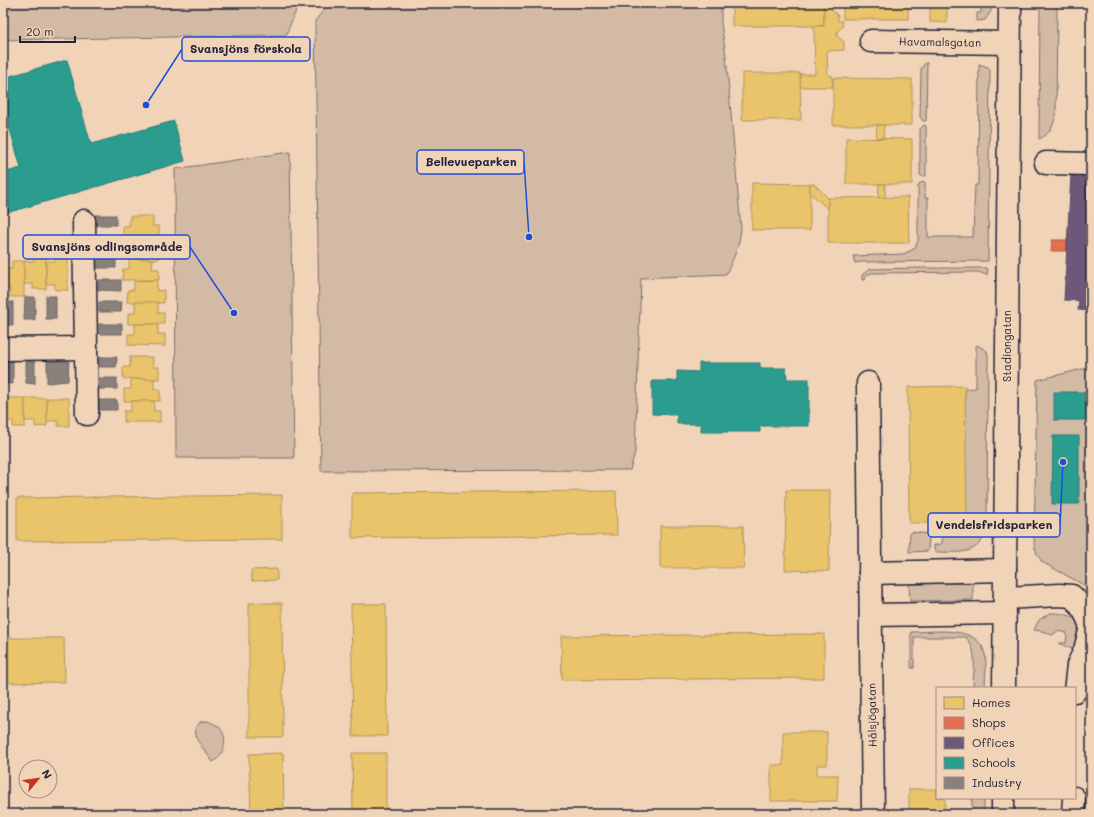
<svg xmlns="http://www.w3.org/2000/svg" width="1094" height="817" font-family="Mali,sans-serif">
	<rect width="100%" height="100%" fill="#f1d4b7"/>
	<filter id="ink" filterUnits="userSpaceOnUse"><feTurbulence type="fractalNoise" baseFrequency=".025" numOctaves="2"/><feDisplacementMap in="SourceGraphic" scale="8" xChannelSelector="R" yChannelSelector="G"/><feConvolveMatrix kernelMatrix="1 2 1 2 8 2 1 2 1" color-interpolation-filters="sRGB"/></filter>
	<g filter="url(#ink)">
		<g fill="#d3baa5" stroke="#7a6e70">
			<polygon points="3,3 299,3 286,35 3,40"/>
			<path d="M329,3H721V23L726,56L741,229C739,247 734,258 726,274L641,278L635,452L630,470L321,471L315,21Z"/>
			<polygon points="981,3 991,3 991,11 985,20 977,21 977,13 981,13"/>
			<path d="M1040,3H1057L1056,115C1053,127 1050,134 1039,139Z"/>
			<polygon points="925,63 927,63 926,121 923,121 920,117 921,69"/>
			<polygon points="979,64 988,67 990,70 988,261 862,262 855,263 853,256 903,254 914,249 918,241 918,186 920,183 925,182 925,198 928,198 928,237 973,237 975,185 978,185"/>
			<polygon points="924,125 926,126 926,176 922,176 920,175 920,129"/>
			<polygon points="290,152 294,458 176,458 175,169"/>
			<polygon points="917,268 985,268 988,269 987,275 978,272 872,273 866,275 865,280 862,280 862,275 870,269"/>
			<path d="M977,345L987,351L988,356L987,526C980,557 961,552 935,552L934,549V545H939L942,543L943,533L965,536C971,530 973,525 971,517H962L965,389L976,388V346Z"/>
			<polygon points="1091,367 1091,589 1042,562 1037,554 1034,544 1037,380"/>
			<polygon points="912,532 928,534 929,538 928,551 909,552 910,534"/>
			<polygon points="973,583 973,600 910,601 909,584"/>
			<path d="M1050,613C1062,613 1079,614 1079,631C1079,636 1076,644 1074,650L1058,643H1066L1067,633L1058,631L1052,635L1042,631L1034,630L1039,620Z"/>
			<path d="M911,632C933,632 978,624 985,654C987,665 985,677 985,688H973C973,671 979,649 965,637H914V668H911Z"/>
			<path d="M208,721C211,723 216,724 219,727C229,737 225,755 213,762L197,740L195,729L200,722Z"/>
			<rect x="972" y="798" width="12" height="16"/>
		</g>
		<g fill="#e9c46a" stroke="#ad935c">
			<polygon points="732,3 811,3 811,5 824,5 824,26 732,26"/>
			<polygon points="822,3 832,3 832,10 838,16 838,21 842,21 843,26 837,32 837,36 844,42 844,50 827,51 828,76 832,75 833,87 800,87 800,74 815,74 814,26 824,26 824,5 822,5"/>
			<rect x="843" y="3" width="65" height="16"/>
			<polygon points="930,4 947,5 947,23 930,22"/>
			<polygon points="742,73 800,73 801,120 742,120"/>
			<polygon points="833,78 912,79 912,125 833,125"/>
			<polygon points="877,125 884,125 883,138 876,138"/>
			<polygon points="846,138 912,139 912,184 846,184"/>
			<polygon points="752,183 810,184 810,230 752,230"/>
			<polygon points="810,184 814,184 828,198 828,209 810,193"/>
			<polygon points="879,184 885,184 885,198 878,198"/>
			<polygon points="908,197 909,243 828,243 828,198"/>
			<polygon points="130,216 153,216 153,226 159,226 159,238 123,238 123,226 129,226"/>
			<polygon points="130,237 153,238 153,247 159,247 159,259 123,259 123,247 130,247"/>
			<polygon points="34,255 46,255 46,289 33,289 33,284 24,284 24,261 34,261"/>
			<polygon points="56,255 68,255 68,290 55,290 55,284 46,284 46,261 56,261"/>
			<polygon points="129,259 153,259 152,269 159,269 159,280 122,280 123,269 129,269"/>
			<polygon points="12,261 24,261 24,297 10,297 10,288 3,288 3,268 12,269"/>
			<polygon points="157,280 157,291 164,290 164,303 127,302 128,290 134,290 134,281"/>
			<polygon points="135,302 158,302 158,313 164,313 164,324 128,324 128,313 135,313"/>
			<polygon points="135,324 158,324 158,334 165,334 165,346 128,345 128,334 135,334"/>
			<polygon points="130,357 153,357 153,367 159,367 159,379 123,379 123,367 130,367"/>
			<polygon points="131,379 154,379 154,389 160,389 160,401 124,401 124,389 131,389"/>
			<polygon points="965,386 967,523 909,523 908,387"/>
			<polygon points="3,398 25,398 25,427 13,427 13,421 3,421"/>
			<polygon points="25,398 47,398 47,426 35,427 35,421 25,421"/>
			<polygon points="47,398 69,398 69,426 58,426 58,421 47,421"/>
			<polygon points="131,401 154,401 154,411 160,411 160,422 124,422 124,411 131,411"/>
			<polygon points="786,490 830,490 829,571 785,570"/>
			<polygon points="616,491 617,535 352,538 352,493"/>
			<polygon points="282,495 282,539 17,541 17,498"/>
			<polygon points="660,526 743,526 744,568 660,568"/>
			<polygon points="277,569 277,580 252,581 251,570"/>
			<polygon points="249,603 282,603 283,737 249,737"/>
			<polygon points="351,604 386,604 387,736 353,736"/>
			<polygon points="824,634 824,678 562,680 561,636"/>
			<polygon points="3,638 64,638 65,682 3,683"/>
			<polygon points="783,732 827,732 827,765 817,765 817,775 838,775 837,801 771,801 771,765 783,765"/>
			<polygon points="283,753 284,814 251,814 249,754"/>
			<polygon points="352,753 386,753 386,814 353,814"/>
			<polygon points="909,789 937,789 937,798 945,798 945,814 909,814"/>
		</g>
		<polygon fill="#e76f51" stroke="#ac584a" points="1052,240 1067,240 1067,251 1051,251"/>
		<polygon fill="#6d597a" stroke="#564867" points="1071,174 1091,175 1091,311 1078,310 1079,301 1064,300"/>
		<g fill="#2a9d8f" stroke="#287876">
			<polygon points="67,60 91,144 174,121 185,161 3,214 3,173 21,168 3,105 3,78"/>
			<polygon points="699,363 760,363 760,368 786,368 787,379 809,379 809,426 760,426 760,432 701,432 701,424 677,424 677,415 652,414 652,381 677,381 677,371 699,372"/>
			<rect x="1054" y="392" width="37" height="28"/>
			<polygon points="1053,436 1079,436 1079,504 1052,504"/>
		</g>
		<g fill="#8a817c" stroke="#6b6468">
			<rect x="94" y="215" width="22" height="10"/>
			<polygon points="93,258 116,258 116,268 94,268"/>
			<polygon points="98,280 121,280 121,291 98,290"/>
			<rect x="46" y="296" width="10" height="23"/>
			<polygon points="25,297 35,297 35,320 24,320"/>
			<rect x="3" y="302" width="10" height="23"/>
			<polygon points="99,302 122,302 121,312 99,312"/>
			<rect x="99" y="324" width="23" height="10"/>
			<polygon points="93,357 117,357 116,367 93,367"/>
			<polygon points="3,361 13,361 13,384 3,383"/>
			<polygon points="26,361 35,362 35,384 26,383"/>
			<polygon points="47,361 69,361 68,381 47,383"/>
			<rect x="95" y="378" width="22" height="11"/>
			<polygon points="94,400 117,400 117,410 95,410"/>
		</g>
		<polygon fill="#bea798" stroke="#22223b" points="1090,23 1091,23 1091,156 1087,155"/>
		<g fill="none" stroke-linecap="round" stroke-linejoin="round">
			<defs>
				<g id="minor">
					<polyline points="871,41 1009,43"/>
					<polyline points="1046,163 1090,164"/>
					<polyline points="84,221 87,414"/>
					<polyline points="3,349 86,348"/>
					<polyline points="868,383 873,814"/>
					<polyline points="870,573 1005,570"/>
					<path d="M1005,598L1059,595L1072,596C1082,606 1087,614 1091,627"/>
					<polyline points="871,615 1005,613"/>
					<polyline points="1004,688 1010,3"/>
					<polyline points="1075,691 1078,665 1085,650 1091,627"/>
					<polyline points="1003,814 1003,798"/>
					<polyline points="1073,814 1074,798"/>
				</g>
			</defs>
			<use href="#minor" stroke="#22223b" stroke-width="25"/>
			<use href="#minor" stroke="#f1d4b7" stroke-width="22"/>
		</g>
	</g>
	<g text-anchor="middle" stroke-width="4" stroke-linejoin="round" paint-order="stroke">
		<g font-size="11" fill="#22223b" stroke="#f1d4b7">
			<text transform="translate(940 42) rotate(1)" y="4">Havamalsgatan</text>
			<text transform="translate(1007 346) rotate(-90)" y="4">Stadiongatan</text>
			<text transform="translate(872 715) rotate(-91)" y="4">Hålsjögatan</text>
		</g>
	</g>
	<path fill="none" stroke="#1d4ed8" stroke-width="1.5" d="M146 105L182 49M529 237L524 162M234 313L190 247M1063 462L1060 525"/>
	<g fill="#1d4ed8" stroke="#f1d4b7" stroke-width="1.5">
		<circle cx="146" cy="105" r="4"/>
		<circle cx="529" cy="237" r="4"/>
		<circle cx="234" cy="313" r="4"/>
		<circle cx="1063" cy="462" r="4"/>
	</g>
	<g fill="#f1d4b7" stroke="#1d4ed8" stroke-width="1.5">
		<rect x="182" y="37" width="128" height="24" rx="4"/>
		<rect x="417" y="150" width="107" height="24" rx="4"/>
		<rect x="23" y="235" width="167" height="24" rx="4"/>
		<rect x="928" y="513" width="132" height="24" rx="4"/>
	</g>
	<g font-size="12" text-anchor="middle" font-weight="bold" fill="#22223b">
		<text x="246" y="53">Svansjöns förskola</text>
		<text x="471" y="166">Bellevueparken</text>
		<text x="107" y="251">Svansjöns odlingsområde</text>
		<text x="994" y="529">Vendelsfridsparken</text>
	</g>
	<rect width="1094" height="817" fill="none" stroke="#f1d4b7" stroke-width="16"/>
	<rect x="8" y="8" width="1078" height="801" fill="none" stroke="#22223b" stroke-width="1.5" filter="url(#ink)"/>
	<rect x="936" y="687" width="140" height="112" fill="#f1d4b7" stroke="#9e8d85"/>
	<rect x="944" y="697" width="20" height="12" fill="#e9c46a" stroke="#9e8d85"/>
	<text x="972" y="707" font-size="12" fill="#22223b">Homes</text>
	<rect x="944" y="717" width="20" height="12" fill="#e76f51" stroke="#9e8d85"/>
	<text x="972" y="727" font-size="12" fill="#22223b">Shops</text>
	<rect x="944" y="737" width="20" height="12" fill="#6d597a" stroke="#9e8d85"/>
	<text x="972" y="747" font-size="12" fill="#22223b">Offices</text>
	<rect x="944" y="757" width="20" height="12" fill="#2a9d8f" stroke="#9e8d85"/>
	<text x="972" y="767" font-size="12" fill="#22223b">Schools</text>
	<rect x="944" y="777" width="20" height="12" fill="#8a817c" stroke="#9e8d85"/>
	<text x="972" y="787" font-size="12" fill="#22223b">Industry</text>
	<g transform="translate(38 779) rotate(61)"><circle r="19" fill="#f1d4b7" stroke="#9e8d85"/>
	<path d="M0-3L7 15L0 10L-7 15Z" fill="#c8321e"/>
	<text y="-6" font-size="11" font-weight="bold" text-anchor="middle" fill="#22223b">N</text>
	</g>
	<path d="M20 36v6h55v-6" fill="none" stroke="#22223b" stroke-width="2"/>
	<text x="26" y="36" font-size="12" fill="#22223b" stroke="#f1d4b7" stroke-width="3" paint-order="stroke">20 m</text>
</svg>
